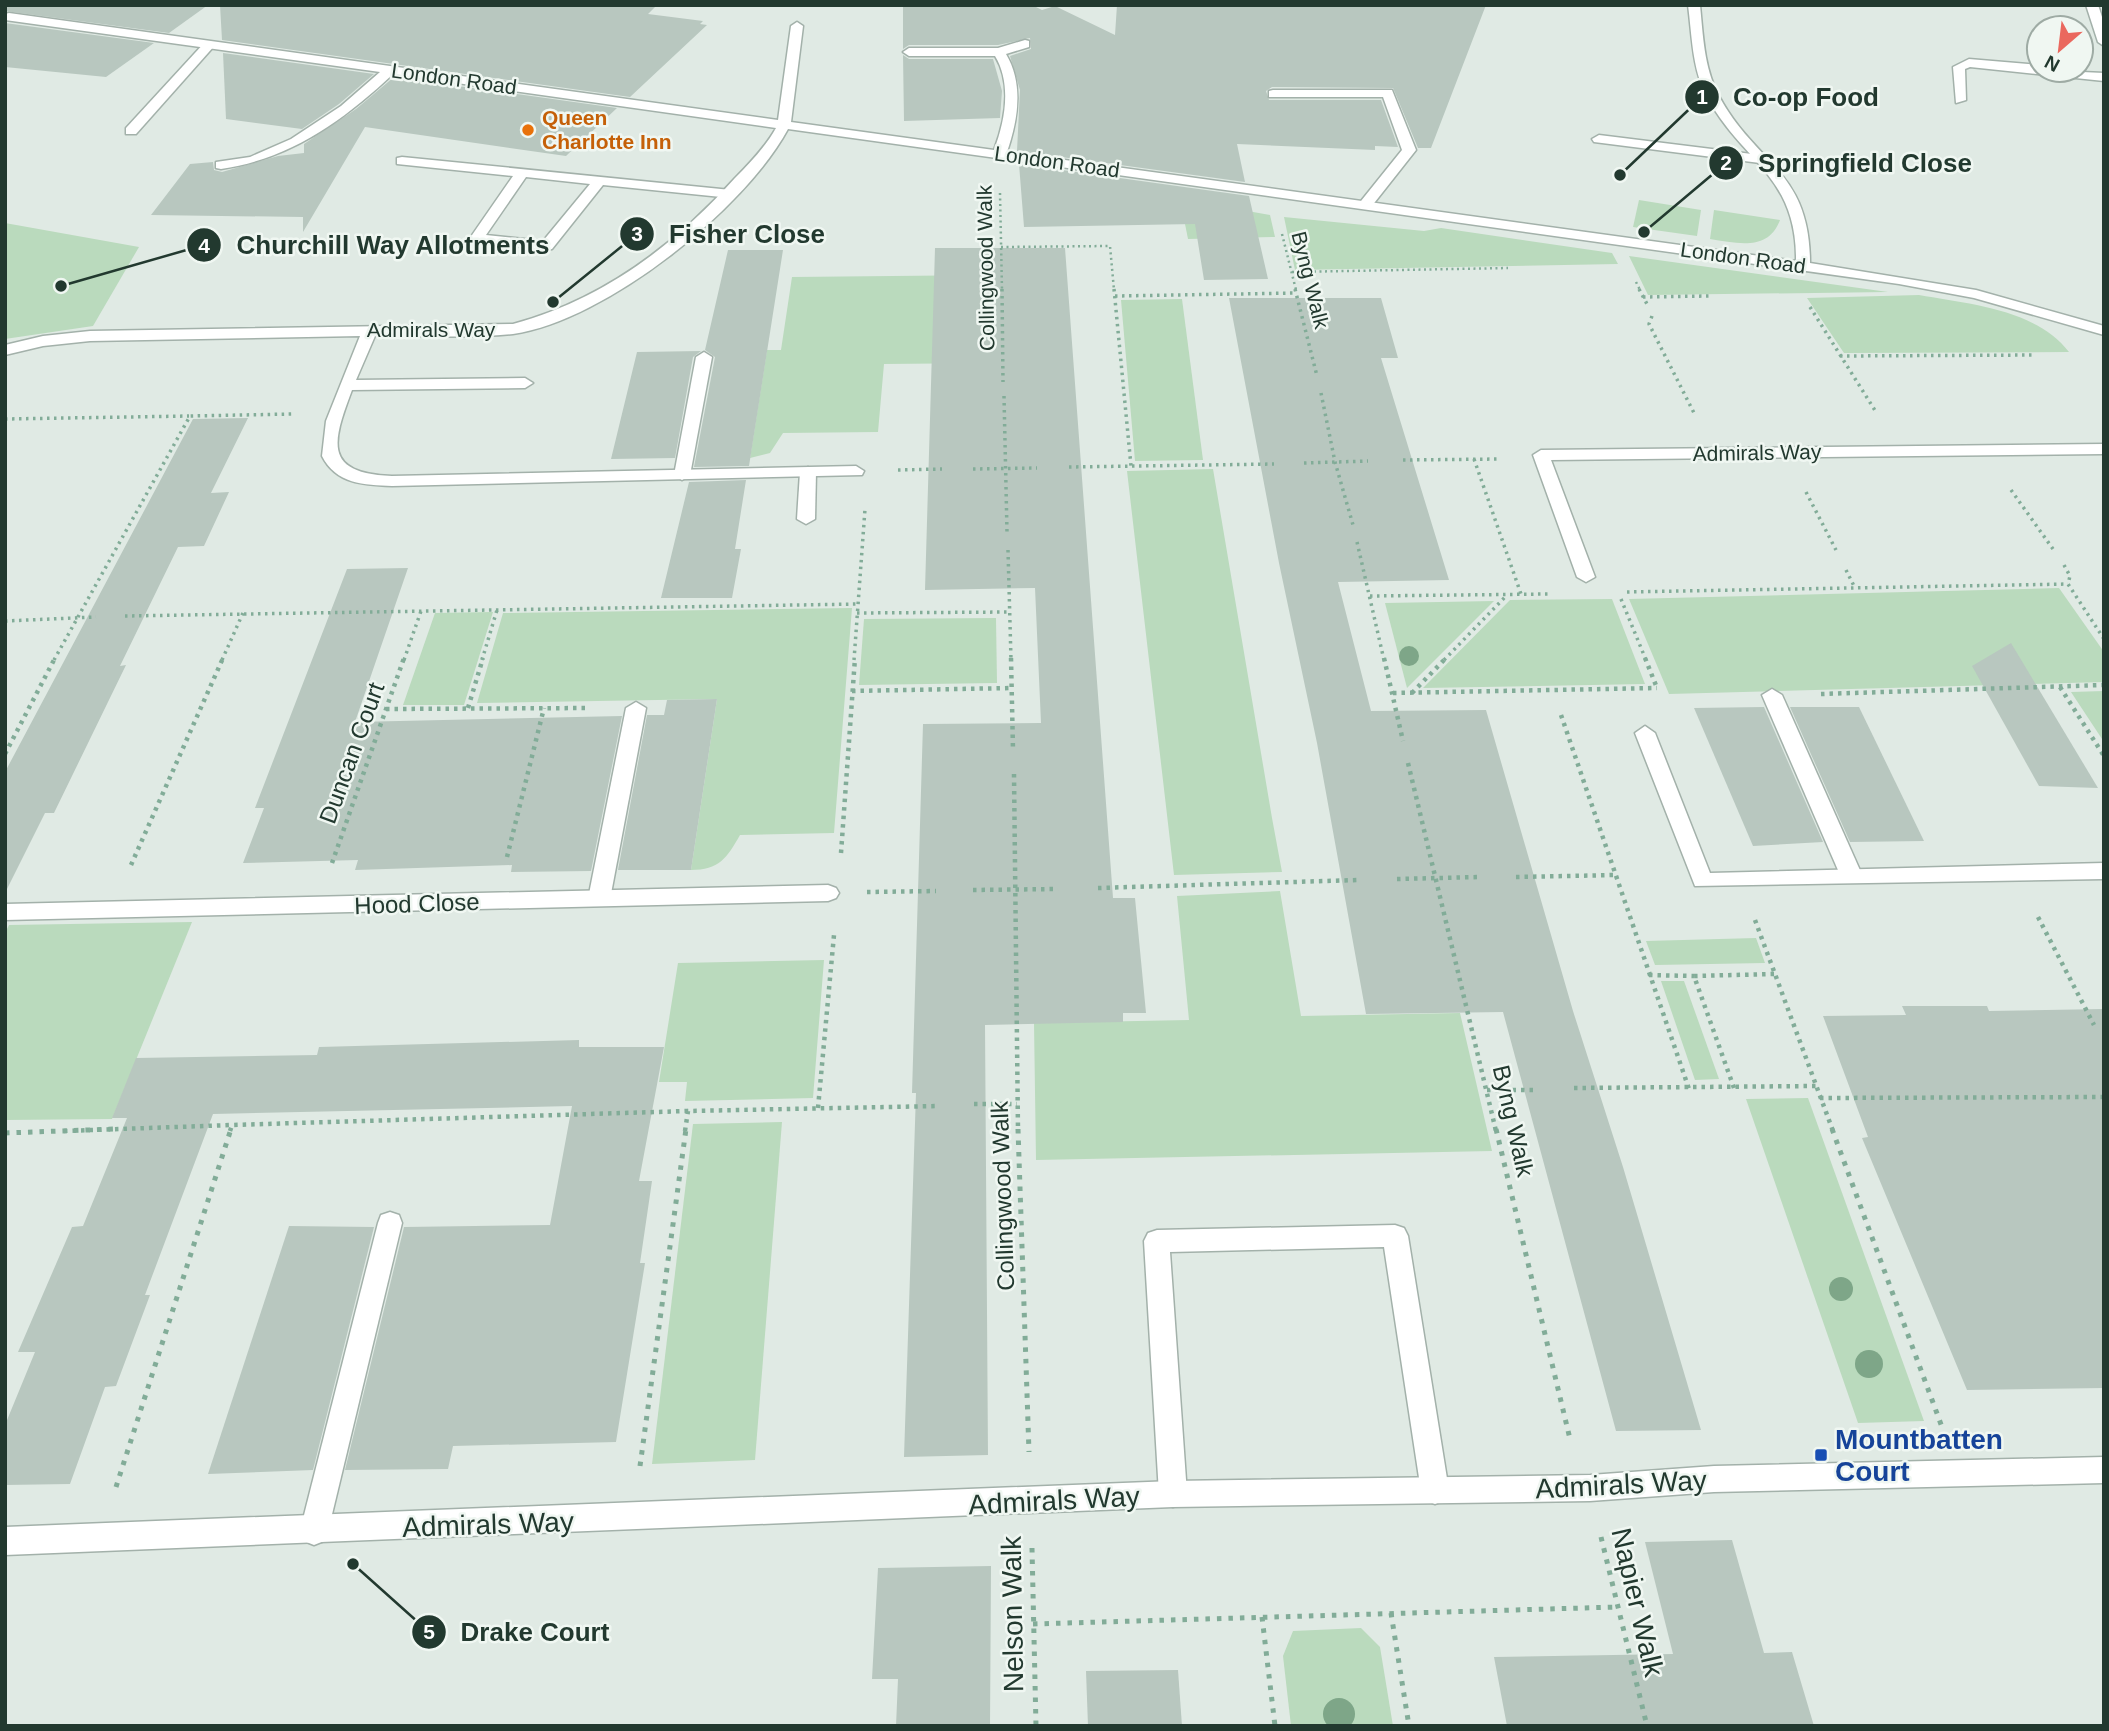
<svg xmlns="http://www.w3.org/2000/svg" width="2109" height="1731" font-family="Arial,sans-serif">
	<rect width="100%" height="100%" fill="#e0eae4"/>
	<g fill="#badabd">
		<polygon points="1180,199 1270,215 1275,237 1188,239"/>
		<polygon points="1639,200 1701,210 1697,236 1633,227"/>
		<path d="M1714,210L1780,220C1768,252 1737,243 1710,239Z"/>
		<polygon points="1284,217 1424,231 1441,228 1612,253 1618,264 1295,270"/>
		<polygon points="5,223 139,247 93,326 5,339"/>
		<polygon points="1629,256 1888,292 1648,295"/>
		<polygon points="993,275 993,363 884,364 878,432 783,433 770,453 750,458 767,350 781,350 792,277"/>
		<path d="M1919,295C1969,304 2036,309 2069,352L1844,353L1807,298Z"/>
		<polygon points="1182,299 1203,460 1135,461 1121,300"/>
		<polygon points="1213,469 1272,818 1282,872 1174,875 1127,471"/>
		<polygon points="2059,588 2104,652 2104,682 1669,694 1629,599"/>
		<polygon points="1612,599 1645,684 1423,688 1510,600"/>
		<polygon points="1494,601 1407,688 1385,603"/>
		<path d="M852,608L834,833L740,835C727,858 719,870 691,870L717,699L477,703L503,613Z"/>
		<polygon points="493,612 464,705 403,705 435,613"/>
		<polygon points="996,618 997,683 859,685 864,619"/>
		<polygon points="2104,691 2104,742 2071,692"/>
		<polygon points="1280,891 1301,1016 1460,1013 1492,1151 1036,1160 1034,1023 1189,1020 1177,896"/>
		<polygon points="192,922 112,1119 5,1120 5,933 9,925"/>
		<polygon points="1756,938 1765,963 1655,965 1646,941"/>
		<polygon points="824,960 813,1098 685,1101 687,1082 659,1082 678,963"/>
		<polygon points="1661,981 1684,981 1719,1079 1695,1080"/>
		<polygon points="1808,1098 1924,1421 1858,1423 1746,1099"/>
		<polygon points="782,1122 755,1460 652,1464 693,1124"/>
		<polygon points="1361,1628 1380,1647 1393,1726 1291,1726 1283,1656 1293,1631"/>
	</g>
	<g fill="#b8c7bf">
		<polygon points="5,5 208,5 169,33 5,11"/>
		<polygon points="220,5 657,5 648,14 703,21 700,24 707,25 630,97 222,40"/>
		<polygon points="1032,5 1042,10 1055,6 1115,35 1117,5 1486,5 1431,148 1418,148 1393,88 1272,87 1266,91 1269,100 1381,100 1398,147 1375,146 1375,150 1237,144 1245,182 1017,151 1020,90 1010,56 1031,49 1030,38 998,45 909,45 903,49 903,6"/>
		<polygon points="5,23 154,43 106,77 5,67"/>
		<polygon points="223,53 374,74 339,104 302,129 226,119"/>
		<polygon points="903,55 909,59 993,59 1002,91 1000,118 904,121"/>
		<polygon points="394,77 617,108 566,156 365,127 303,232 303,217 151,215 190,164 213,162 214,170 222,172 278,156 304,153 304,144 356,109"/>
		<polygon points="1019,164 1249,196 1268,279 1204,280 1195,224 1024,227"/>
		<polygon points="935,248 1065,248 1113,898 1135,898 1146,1013 1123,1013 1123,1022 985,1025 988,1455 904,1457 916,1093 912,1093 923,724 1041,723 1035,588 925,590"/>
		<polygon points="728,250 783,250 749,466 694,467 715,357 705,350"/>
		<polygon points="1229,298 1381,298 1398,358 1381,358 1449,580 1338,582 1371,711 1486,710 1573,1011 1623,1167 1701,1430 1616,1431 1503,1012 1366,1014 1317,743 1279,563"/>
		<polygon points="701,351 693,357 675,458 611,459 637,352"/>
		<polygon points="248,418 211,493 229,492 204,546 178,547 120,666 126,665 54,813 45,813 5,893 5,772 193,419"/>
		<polygon points="746,480 735,549 741,549 732,598 661,598 689,482"/>
		<polygon points="408,568 355,722 622,716 591,871 511,872 512,865 355,870 358,860 243,863 264,808 255,808 347,569"/>
		<polygon points="2011,643 2098,788 2039,786 1972,666"/>
		<polygon points="717,699 691,870 618,870 647,715 664,715 667,700"/>
		<polygon points="1764,707 1823,842 1753,846 1694,708"/>
		<polygon points="1790,707 1859,707 1924,841 1850,842"/>
		<polygon points="1902,1006 1987,1006 1989,1011 2104,1009 2104,1388 1967,1390 1862,1138 1868,1137 1823,1016 1906,1015"/>
		<polygon points="579,1040 579,1047 664,1047 639,1181 652,1181 640,1263 645,1263 616,1442 453,1446 448,1469 345,1470 404,1227 550,1225 572,1106 213,1114 145,1295 150,1295 116,1386 105,1387 70,1484 5,1485 5,1425 35,1352 18,1352 72,1227 83,1226 127,1118 112,1118 136,1058 317,1055 319,1047"/>
		<polygon points="289,1226 374,1227 313,1470 208,1474"/>
		<polygon points="1732,1540 1764,1653 1792,1652 1814,1726 1507,1726 1494,1657 1673,1654 1645,1542"/>
		<polygon points="991,1566 990,1726 896,1726 898,1679 872,1679 878,1568"/>
		<polygon points="1178,1670 1182,1726 1088,1726 1086,1671"/>
	</g>
	<g fill="none" stroke-linecap="round" stroke-linejoin="round">
		<defs>
			<g id="lane">
				<polygon points="206,41 216,44 136,134 126,134 126,128"/>
				<polygon points="1969,59 2039,65 2039,70 2104,73 2104,81 1970,67 1965,69 1966,100 1956,103 1953,67"/>
				<polygon points="1273,90 1392,90 1416,150 1371,207 1361,207 1361,201 1402,150 1383,97 1269,97 1269,91"/>
				<polygon points="1599,135 1760,155 1767,159 1760,163 1594,142 1592,139"/>
				<path d="M402,157L731,190L738,194L731,198L603,185L552,249L547,250L477,242L470,238L513,176L397,164V158ZM526,177L590,184L543,241L486,235Z"/>
				<polygon points="704,352 712,357 690,475 682,480 674,475 696,357"/>
				<polygon points="808,467 816,472 815,519 806,524 797,519 800,472"/>
				<polygon points="1772,689 1782,695 1863,877 1859,882 1845,882 1841,877 1762,695"/>
				<polygon points="636,702 646,708 610,899 607,905 591,905 588,899 626,708"/>
				<polygon points="390,1212 399,1215 402,1223 328,1531 324,1541 314,1545 304,1541 300,1531 378,1223 381,1215"/>
				<polygon points="1395,1225 1404,1228 1408,1236 1449,1491 1445,1500 1435,1504 1425,1500 1421,1491 1384,1247 1170,1252 1187,1494 1183,1503 1173,1507 1163,1503 1159,1494 1144,1241 1148,1233 1157,1230"/>
			</g>
			<g id="street">
				<path d="M1688,5H1700C1703,35 1704,67 1718,94C1754,164 1810,169 1810,263L1976,290L2104,326V335L1974,298L1899,284L788,129C745,209 605,321 513,334C469,339 420,335 375,336L356,380L525,378L533,383L525,388L352,390C332,443 323,473 392,476L856,466L864,471L862,475L392,486C364,485 336,484 322,456L326,421L360,336L90,341L43,346L5,355V345L43,336L90,331L513,324C602,300 674,246 735,178C750,163 766,146 776,128L393,74C343,121 290,159 221,169L216,168V162L250,157L291,139L341,106L380,72L5,20V14L9,13L778,120L791,26L797,22L803,26L791,122L994,150C1005,121 1012,84 995,56H909L903,52L909,48H998L1025,40L1029,41V47L1006,54C1024,84 1018,120 1007,152L1796,261C1797,174 1741,162 1706,95C1692,68 1692,35 1688,5Z"/>
				<polygon points="2086,5 2098,5 2104,23 2104,46 2098,42"/>
				<polygon points="2104,444 2104,454 1551,460 1595,577 1586,582 1577,577 1533,455 1541,450"/>
				<polygon points="1645,726 1655,733 1710,873 2104,863 2104,879 1695,886 1635,733"/>
				<polygon points="828,885 836,888 839,893 836,898 828,901 5,920 5,904"/>
				<polygon points="2104,1457 2104,1483 1714,1492 1590,1501 1173,1507 5,1555 5,1527 1173,1481 1590,1475 1714,1466"/>
			</g>
		</defs>
		<use href="#lane" stroke="#a3b1aa" stroke-width="3"/>
		<use href="#street" stroke="#a3b1aa" stroke-width="3"/>
		<g stroke="#82ac98" stroke-width="2.5" stroke-dasharray="2 3.5" stroke-linecap="butt">
			<polyline points="1000,193 1002,290"/>
			<polyline points="1282,234 1296,290"/>
			<polyline points="1001,247 1110,246 1114,290"/>
			<polyline points="1292,272 1508,268"/>
			<polyline points="1636,282 1640,290"/>
		</g>
		<g stroke="#82ac98" stroke-width="3.5" stroke-dasharray="2.5 4.5" stroke-linecap="butt">
			<polyline points="1002,289 1003,382"/>
			<polyline points="1114,289 1131,466"/>
			<polyline points="1295,289 1317,376"/>
			<polyline points="1639,289 1647,304"/>
			<polyline points="1115,296 1297,293"/>
			<polyline points="1643,297 1709,296"/>
			<polyline points="1810,307 1876,412"/>
			<polyline points="1652,316 1649,324 1695,415"/>
			<polyline points="1840,356 2036,355"/>
			<polyline points="1321,393 1335,462 1353,525"/>
			<polyline points="1004,396 1007,532"/>
			<polyline points="5,419 189,416"/>
			<polyline points="1474,459 1521,594"/>
			<polyline points="1403,460 1500,459"/>
			<polyline points="1304,463 1368,461"/>
			<polyline points="1069,467 1274,464"/>
			<polyline points="973,469 1037,468"/>
			<polyline points="898,470 942,469"/>
			<polyline points="2011,490 2053,549"/>
			<polyline points="1806,492 1836,550"/>
			<polyline points="1357,542 1384,660"/>
			<polyline points="1008,550 1011,660"/>
			<polyline points="2064,565 2070,576 2068,584 2104,639"/>
			<polyline points="1846,570 1855,588"/>
			<polyline points="1627,592 2068,584"/>
			<polyline points="1370,596 1548,594"/>
			<polyline points="1621,599 1646,660"/>
			<polyline points="857,613 1010,612"/>
			<polyline points="125,616 858,604"/>
			<polyline points="5,621 96,617"/>
			<polyline points="54,660 190,416 293,414"/>
			<polyline points="222,660 243,613"/>
			<polyline points="404,660 421,611"/>
			<polyline points="482,660 497,610"/>
			<polyline points="854,660 865,509"/>
			<polyline points="1444,660 1507,595"/>
		</g>
		<g stroke="#82ac98" stroke-width="4.5" stroke-dasharray="3.5 5" stroke-linecap="butt">
			<polyline points="1011,658 1013,750"/>
			<polyline points="1384,658 1403,741"/>
			<polyline points="1645,658 1657,688"/>
			<polyline points="2060,687 2104,756"/>
			<polyline points="852,691 1012,688"/>
			<polyline points="1393,693 1657,688"/>
			<polyline points="1412,693 1446,658"/>
			<polyline points="1821,694 2104,685"/>
			<polyline points="468,708 483,658"/>
			<polyline points="386,709 590,708"/>
			<polyline points="1561,715 1689,1089"/>
			<polyline points="5,754 55,658"/>
			<polyline points="1408,763 1496,1131"/>
			<polyline points="1014,774 1018,1131"/>
			<polyline points="841,853 855,658"/>
			<polyline points="507,857 544,708"/>
			<polyline points="332,863 404,658"/>
			<polyline points="131,865 223,658"/>
			<polyline points="1516,877 1615,875"/>
			<polyline points="1397,879 1480,877"/>
			<polyline points="1098,888 1358,880"/>
			<polyline points="973,890 1058,889"/>
			<polyline points="867,892 936,891"/>
			<polyline points="2038,917 2094,1025"/>
			<polyline points="1755,920 1833,1131"/>
			<polyline points="1649,975 1694,976"/>
			<polyline points="1574,1088 1816,1086"/>
			<polyline points="1734,1088 1694,976 1775,974"/>
			<polyline points="1487,1090 1536,1090"/>
			<polyline points="1820,1098 2104,1097"/>
			<polyline points="974,1104 1017,1104"/>
			<polyline points="818,1108 834,935"/>
			<polyline points="64,1131 232,1125"/>
			<polyline points="230,1131 232,1125 688,1111"/>
			<polyline points="685,1131 688,1111 938,1106"/>
		</g>
		<g stroke="#82ac98" stroke-width="5" stroke-dasharray="4.5 7" stroke-linecap="butt">
			<polyline points="1018,1129 1029,1452"/>
			<polyline points="1496,1129 1570,1439"/>
			<polyline points="1832,1129 1942,1427"/>
			<polyline points="5,1133 114,1129"/>
			<polyline points="640,1466 686,1129"/>
			<polyline points="116,1487 231,1129"/>
			<polyline points="1601,1537 1647,1726"/>
			<polyline points="1032,1548 1036,1726"/>
			<polyline points="1391,1613 1409,1726"/>
			<polyline points="1262,1617 1275,1726"/>
			<polyline points="1033,1624 1617,1607"/>
		</g>
		<use href="#lane" fill="#fff" fill-rule="evenodd"/>
		<use href="#street" fill="#fff" fill-rule="evenodd"/>
	</g>
	<g fill="#7ea688">
		<circle cx="1409" cy="656" r="10"/>
		<circle cx="1841" cy="1289" r="12"/>
		<circle cx="1869" cy="1364" r="14"/>
		<circle cx="1339" cy="1714" r="16"/>
	</g>
	<circle fill="#e8710a" stroke="#f0f7f2" stroke-width="2.5" cx="528" cy="130" r="7"/>
	<rect fill="#1a4fb4" stroke="#f0f7f2" stroke-width="2.5" x="1814" y="1448" width="14" height="14" rx="3.5"/>
	<g text-anchor="middle" stroke-width="5" stroke-linejoin="round" paint-order="stroke">
		<g font-size="21" fill="#22392f" stroke="#f0f7f2">
			<text transform="translate(454 79) rotate(8)" y="7">London Road</text>
			<text transform="translate(1057 162) rotate(8)" y="7">London Road</text>
			<text transform="translate(1743 258) rotate(8)" y="7">London Road</text>
			<text transform="translate(986 268) rotate(-91)" y="7">Collingwood Walk</text>
			<text transform="translate(1310 280) rotate(76)" y="7">Byng Walk</text>
			<text x="431" y="337">Admirals Way</text>
			<text transform="translate(1757 453) rotate(-1)" y="7">Admirals Way</text>
		</g>
		<g font-size="21" font-weight="bold" fill="#c56008" stroke="#f0f7f2" text-anchor="start">
			<text x="542" y="125">Queen<tspan x="542" dy="24">Charlotte Inn</tspan></text>
		</g>
		<g font-size="24" fill="#22392f" stroke="#f0f7f2">
			<text transform="translate(352 753) rotate(-70)" y="8">Duncan Court</text>
			<text transform="translate(417 904) rotate(-2)" y="8">Hood Close</text>
			<text transform="translate(1513 1121) rotate(77)" y="8">Byng Walk</text>
			<text transform="translate(1003 1196) rotate(-92)" y="8">Collingwood Walk</text>
		</g>
		<g font-size="28" font-weight="bold" fill="#164399" stroke="#f0f7f2" text-anchor="start">
			<text x="1835" y="1449">Mountbatten<tspan x="1835" dy="32">Court</tspan></text>
		</g>
		<g font-size="28" fill="#22392f" stroke="#f0f7f2">
			<text transform="translate(1621 1484) rotate(-3)" y="10">Admirals Way</text>
			<text transform="translate(1054 1500) rotate(-3)" y="10">Admirals Way</text>
			<text transform="translate(488 1524) rotate(-2)" y="10">Admirals Way</text>
			<text transform="translate(1638 1602) rotate(77)" y="10">Napier Walk</text>
			<text transform="translate(1012 1614) rotate(-91)" y="10">Nelson Walk</text>
		</g>
	</g>
	<path fill="none" stroke="#22392f" stroke-width="2.5" d="M1620 175L1702 97M1644 232L1726 163M553 302L637 234M61 286L204 245M353 1564L429 1632"/>
	<g fill="#22392f" stroke="#f0f7f2" stroke-width="2.5">
		<circle cx="1620" cy="175" r="7"/>
		<circle cx="1644" cy="232" r="7"/>
		<circle cx="553" cy="302" r="7"/>
		<circle cx="61" cy="286" r="7"/>
		<circle cx="353" cy="1564" r="7"/>
		<circle cx="1702" cy="97" r="18"/>
		<circle cx="1726" cy="163" r="18"/>
		<circle cx="637" cy="234" r="18"/>
		<circle cx="204" cy="245" r="18"/>
		<circle cx="429" cy="1632" r="18"/>
	</g>
	<g font-size="21" text-anchor="middle" font-weight="bold" fill="#fff">
		<text x="1702" y="104">1</text>
		<text x="1726" y="170">2</text>
		<text x="637" y="241">3</text>
		<text x="204" y="253">4</text>
		<text x="429" y="1639">5</text>
	</g>
	<g font-size="26" text-anchor="middle" font-weight="bold" fill="#22392f" stroke="#f0f7f2" stroke-width="5" stroke-linejoin="round" paint-order="stroke">
		<text x="1806" y="106">Co-op Food</text>
		<text x="1865" y="172">Springfield Close</text>
		<text x="747" y="243">Fisher Close</text>
		<text x="393" y="254">Churchill Way Allotments</text>
		<text x="535" y="1641">Drake Court</text>
	</g>
	<rect width="2109" height="1731" fill="none" stroke="#22392f" stroke-width="14"/>
	<g transform="translate(2060 49) rotate(208)"><circle r="33" fill="#f0f7f2" stroke="#9eaba4" stroke-width="2"/>
	<path d="M0-5L12 26L0 18L-12 26Z" fill="#ea685e"/>
	<text y="-10" font-size="19" font-weight="bold" text-anchor="middle" fill="#22392f">N</text>
	</g>
</svg>
